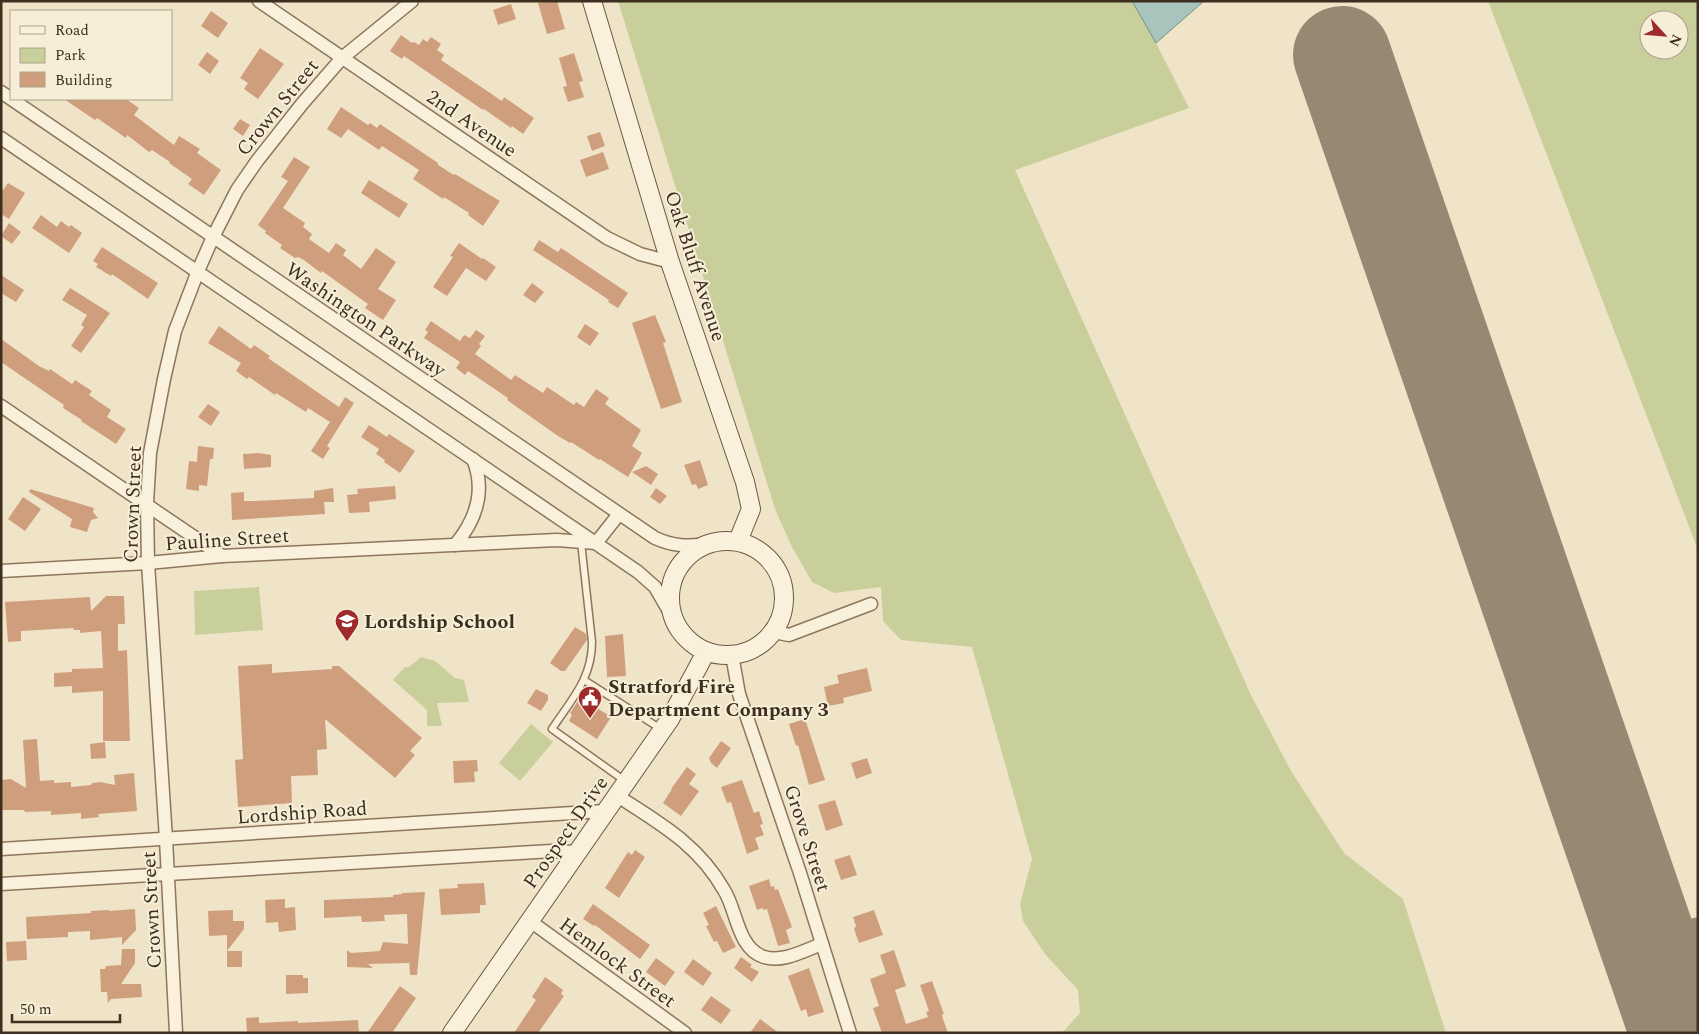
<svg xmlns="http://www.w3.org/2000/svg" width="1699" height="1034" font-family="Spectral,serif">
	<rect width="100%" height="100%" fill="#f0e4c8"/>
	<g fill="#c9cf9b" fill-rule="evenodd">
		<polygon points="618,1 1132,1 1156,43 1189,108 1015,170 1251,695 1291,771 1344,853 1403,899 1446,1033 1062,1033 1080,1013 1078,990 1045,954 1023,921 1020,904 1032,859 972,647 901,640 883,621 881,587 834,593 812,582 792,547 775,509"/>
		<path d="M1488,1H1698V550ZM1649,20H1679V50H1649Z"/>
		<polygon points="259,587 263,630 195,635 194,591"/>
		<polygon points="421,657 435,661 455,678 464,680 469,702 437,703 442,726 427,726 427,710 393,680 405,667 409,667"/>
		<polygon points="531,724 553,742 520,781 499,763"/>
	</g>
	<polygon fill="#a9c4bc" stroke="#6f938a" points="1132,1 1204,1 1156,43"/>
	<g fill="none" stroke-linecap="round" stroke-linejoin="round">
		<g stroke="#968974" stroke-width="39">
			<path d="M1641,919C1655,934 1668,945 1690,940"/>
			<path d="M1664,989C1667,961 1669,947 1698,937"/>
		</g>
		<polyline stroke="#968974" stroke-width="98" points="1342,55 1679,1033"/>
	</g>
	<g fill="#cf9f7d">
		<polygon points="545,1 557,1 565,29 547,34 538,3"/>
		<polygon points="511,4 516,19 498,25 493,10"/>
		<polygon points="211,11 228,23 218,38 201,26"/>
		<polygon points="401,35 412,43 414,42 419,45 423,39 427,42 431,37 441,44 437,50 444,55 441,60 502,101 504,97 534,118 523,134 512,126 511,128 484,109 483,110 404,56 402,59 390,51"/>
		<polygon points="260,48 284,64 258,99 244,89 248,83 240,78"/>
		<polygon points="207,52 219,61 210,74 198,65"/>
		<polygon points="574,53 583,81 579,82 584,97 568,102 563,87 567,86 559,58"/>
		<polygon points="64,99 126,99 139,108 134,115 174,145 179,136 200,149 197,153 221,170 204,195 188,184 192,179 169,163 170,162 152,150 149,152 127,135 126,138 97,118 95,120"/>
		<polygon points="341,107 368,125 370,123 377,128 380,124 438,163 438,165 454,175 455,174 500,201 483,226 468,215 469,213 444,197 443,199 413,179 419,170 382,146 379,150 348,129 341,138 327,129"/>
		<polygon points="240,119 250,125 243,136 233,129"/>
		<polygon points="600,132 605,146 592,151 587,136"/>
		<polygon points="603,152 609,169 586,177 580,160"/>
		<polygon points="294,157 310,167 283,208 305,223 303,227 312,234 309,239 329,253 336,243 346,250 343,255 361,269 376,248 396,262 378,289 396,300 383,320 365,308 368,304 322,271 321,273 304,260 298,257 295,258 280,248 282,245 265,233 266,231 258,225 288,181 281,177"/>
		<polygon points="369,180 408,204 399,218 361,193"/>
		<polygon points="8,183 25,193 9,219 1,214 1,193"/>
		<polygon points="41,215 57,227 61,221 69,227 71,225 82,233 69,253 32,228"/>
		<polygon points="9,223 21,232 12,244 1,236"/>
		<polygon points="539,240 558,252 561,248 628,293 618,308 608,302 609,300 573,276 533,250"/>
		<polygon points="459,243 482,259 483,258 496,267 486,281 466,268 447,296 433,287 453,257 450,256"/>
		<polygon points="102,247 158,283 148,299 112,274 111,276 96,267 98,264 93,261"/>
		<polygon points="1,275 24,290 16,302 1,293"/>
		<polygon points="532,283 544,292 535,303 523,295"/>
		<polygon points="70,288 110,313 81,353 71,346 84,327 81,325 87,315 62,300"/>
		<polygon points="655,315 666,342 663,343 682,402 661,409 632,323"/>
		<polygon points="431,321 460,341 464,335 470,338 476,330 485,336 479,344 481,346 475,354 511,380 515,375 543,393 547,387 574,405 576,402 584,407 596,389 609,398 605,404 641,430 632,446 642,453 628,477 600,459 599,460 571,442 570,443 558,436 507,400 508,398 468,371 465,375 456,368 460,362 424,338 428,332 425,330"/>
		<polygon points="585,324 599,333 590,346 577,337"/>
		<polygon points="219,326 251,349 254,345 270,356 268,358 339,407 345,397 354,403 327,446 330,448 323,459 311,451 330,422 308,408 306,412 276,393 275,395 249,377 247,379 236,371 241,363 208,343"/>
		<polygon points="1,339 39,366 49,371 50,369 72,384 75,380 92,391 89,395 111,410 107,417 126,429 116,444 81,421 82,420 63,408 64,405 1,362"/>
		<polygon points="208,404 220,412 211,426 198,417"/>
		<polygon points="369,425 387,437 389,434 415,451 400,473 384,462 385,460 376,454 379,449 361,437"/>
		<polygon points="198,446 214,448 213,459 210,459 207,486 199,485 199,491 186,489 189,461 197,462"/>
		<polygon points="258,453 271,455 271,467 244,469 243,454"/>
		<polygon points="700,460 708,485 698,489 696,484 692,485 684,465"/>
		<polygon points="646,466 658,474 651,485 632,472"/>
		<polygon points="395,486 396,499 369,502 370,512 349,513 347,495 358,494 357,489"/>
		<polygon points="333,488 334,502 324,502 325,514 232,520 231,493 244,492 244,501 255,501 314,498 314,491"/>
		<polygon points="656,488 667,496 660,504 650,497"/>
		<polygon points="30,489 94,508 93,512 98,518 91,520 87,532 70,527 72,519 29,492"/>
		<polygon points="23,497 41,509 25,531 8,519"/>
		<polygon points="106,596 124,596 125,624 118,624 118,651 127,650 130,741 103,741 103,691 72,693 72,686 54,687 54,673 72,672 72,669 103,668 101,631 80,633 80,630 74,630 73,628 21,631 21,641 8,642 5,602 90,597 91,611"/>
		<polygon points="575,627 586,634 587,640 565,671 561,671 550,663"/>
		<polygon points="623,634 626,676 607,677 605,636"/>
		<polygon points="272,664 272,673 332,669 332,666 339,666 422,738 410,751 415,755 395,778 325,719 327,749 317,750 318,775 291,776 292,803 238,807 235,760 243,759 238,666"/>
		<polygon points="867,668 872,691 843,698 844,703 828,706 824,687 839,683 837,675"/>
		<polygon points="536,689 548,695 548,700 541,711 527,703"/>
		<polygon points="583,699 611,717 597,739 569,721 572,715 570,713 578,701 581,703"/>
		<polygon points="805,719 825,780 809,785 798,745 796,746 789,724"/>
		<polygon points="37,739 40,781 54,780 54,783 71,782 71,787 91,785 92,783 100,782 115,785 114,775 134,773 137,811 98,814 99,817 81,819 81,813 51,815 51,811 25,812 24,810 1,810 1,780 11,779 26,788 23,740"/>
		<polygon points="721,741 731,748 717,768 711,763 709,758"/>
		<polygon points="105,742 106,758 91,759 90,744"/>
		<polygon points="867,758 872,773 856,779 851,763"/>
		<polygon points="477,760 478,771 474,772 475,782 454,783 453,761"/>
		<polygon points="687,767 696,774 689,784 699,791 681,816 663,803 672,789 671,789"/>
		<polygon points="742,780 754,813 759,811 763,824 760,825 764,835 755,838 759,849 747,854 731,802 727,803 721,787"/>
		<polygon points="835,800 843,825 826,831 818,805"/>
		<polygon points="635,850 645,857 619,898 605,888 628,852 632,855"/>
		<polygon points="850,855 857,875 841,880 834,860"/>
		<polygon points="769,879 771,887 774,886 775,890 778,889 792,927 786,930 790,943 778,946 767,909 763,910 763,908 757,910 749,886"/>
		<polygon points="484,883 486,905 480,905 480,913 441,915 439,889 458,888 457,884"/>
		<polygon points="425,892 417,975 410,975 409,959 409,963 368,964 373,968 347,967 347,950 351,953 380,951 383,942 408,944 407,914 384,915 385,921 362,922 361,916 324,918 324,900 393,897 393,895 402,894 402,893"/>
		<polygon points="285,899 285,908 295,907 296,930 279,932 278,922 266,923 265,900"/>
		<polygon points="593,904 650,945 640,959 595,925 594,926 583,919"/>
		<polygon points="716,906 736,947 723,953 717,941 714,942 706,926 709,925 703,913"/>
		<polygon points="135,909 136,930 122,945 122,937 90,940 90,931 68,932 68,937 27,939 26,917 91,913 91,911 109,910 109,911"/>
		<polygon points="233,910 233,921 244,921 244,929 227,951 242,951 242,967 227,967 227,935 209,936 208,911"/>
		<polygon points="874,910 883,935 859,943 854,929 856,926 853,917"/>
		<polygon points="26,941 27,960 7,961 6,942"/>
		<polygon points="122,949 135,949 135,963 121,984 141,984 142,997 111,999 108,1003 107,992 101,992 100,969 105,969 106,966 121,965"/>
		<polygon points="894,950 906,986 895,990 906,1024 928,1017 926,1012 929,1011 920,985 932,981 944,1014 942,1014 943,1019 948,1033 882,1033 873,1008 879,1006 870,979 886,973 880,955"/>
		<polygon points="741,957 752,965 750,967 759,972 752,982 734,968"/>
		<polygon points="656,958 675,972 665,986 646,972"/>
		<polygon points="693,959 712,973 703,986 684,972"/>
		<polygon points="809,968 824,1012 808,1017 806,1009 801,1011 788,976"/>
		<polygon points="286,975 303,975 303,978 308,978 308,993 286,994"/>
		<polygon points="545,977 563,990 561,994 564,996 538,1033 514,1033 536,1000 532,997"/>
		<polygon points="400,986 416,998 392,1033 367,1033"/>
		<polygon points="711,996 731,1010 721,1024 701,1010"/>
		<polygon points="259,1017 259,1023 298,1021 298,1023 358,1020 359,1033 247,1033 246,1018"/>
		<polygon points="760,1019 779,1033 750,1033"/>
	</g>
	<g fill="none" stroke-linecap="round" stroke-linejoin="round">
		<defs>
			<g id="lane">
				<path d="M581,542L592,642C592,679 571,700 552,729L625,781"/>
				<polyline points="584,680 661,729"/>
			</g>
			<g id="street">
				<polyline points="259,1 607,238 640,254 670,262"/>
				<path d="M1,92L655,538C673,546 688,547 707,544"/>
				<polyline points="1,138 638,572 655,587 673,618"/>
				<polyline points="1,406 222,556"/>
				<path d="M455,545C476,520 486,491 473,459"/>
				<polyline points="1,571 148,563 222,556 557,540 596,543 619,514"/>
				<polyline points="774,632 789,635 871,604"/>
				<polyline points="732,655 739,694 800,873 850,1033"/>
				<path d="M616,795C659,823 698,844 724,890C737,910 737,948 764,957C783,963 805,950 822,944"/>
				<polyline points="1,849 605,811"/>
				<polyline points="1,884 552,851 576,852"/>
				<polyline points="530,921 685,1033"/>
				<polyline points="176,1033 166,839 148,563 147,503 150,453 164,379 175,331 198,271 213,237 237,190 257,161 302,104 342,58 412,1"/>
			</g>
			<g id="secondary">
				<polyline points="592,1 670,262 745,482 751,509 738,541"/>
				<circle cx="727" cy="598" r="57"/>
				<polyline points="452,1033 670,719 706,652"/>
			</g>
		</defs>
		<use href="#lane" stroke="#8d765c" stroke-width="9"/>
		<use href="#street" stroke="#8d765c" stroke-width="15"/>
		<use href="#secondary" stroke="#6f573f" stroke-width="20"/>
		<use href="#lane" stroke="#faf1dc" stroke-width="6"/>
		<use href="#street" stroke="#faf1dc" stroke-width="12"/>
		<use href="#secondary" stroke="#faf1dc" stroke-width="18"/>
	</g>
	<defs>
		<symbol id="school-pin" viewBox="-11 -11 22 30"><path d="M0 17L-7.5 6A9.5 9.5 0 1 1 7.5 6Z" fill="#9e2a2b" stroke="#f7eed8"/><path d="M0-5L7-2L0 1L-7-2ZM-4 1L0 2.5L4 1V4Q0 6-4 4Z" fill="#fff"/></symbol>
		<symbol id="civic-pin" viewBox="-11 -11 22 30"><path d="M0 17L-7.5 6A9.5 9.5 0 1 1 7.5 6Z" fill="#9e2a2b" stroke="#f7eed8"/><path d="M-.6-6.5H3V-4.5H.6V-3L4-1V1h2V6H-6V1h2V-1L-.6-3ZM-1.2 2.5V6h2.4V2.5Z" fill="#fff"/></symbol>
	</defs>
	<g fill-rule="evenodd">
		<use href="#school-pin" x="333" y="607" width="28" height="38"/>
		<use href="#civic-pin" x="576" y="684" width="28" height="38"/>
	</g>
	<g text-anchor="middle" stroke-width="4" stroke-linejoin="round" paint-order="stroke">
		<g font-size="20" fill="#3d2e20" stroke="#f7eed8">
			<text transform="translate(277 107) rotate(-51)" y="7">Crown Street</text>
			<text transform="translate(472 123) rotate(34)" y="7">2nd Avenue</text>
			<text transform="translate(696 266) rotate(72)" y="7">Oak Bluff Avenue</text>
			<text transform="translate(366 319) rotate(34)" y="7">Washington Parkway</text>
			<text transform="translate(132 504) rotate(-88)" y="7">Crown Street</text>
			<text transform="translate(227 539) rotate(-4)" y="7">Pauline Street</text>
			<text transform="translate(302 812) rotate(-4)" y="7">Lordship Road</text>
			<text transform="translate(565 832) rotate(-55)" y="7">Prospect Drive</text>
			<text transform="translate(808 838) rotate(72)" y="7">Grove Street</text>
			<text transform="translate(151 910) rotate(-93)" y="7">Crown Street</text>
			<text transform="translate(618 962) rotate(36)" y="7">Hemlock Street</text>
		</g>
		<g font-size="20" font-weight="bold" fill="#3d2e20" stroke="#f7eed8" text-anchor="start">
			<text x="364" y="628">Lordship School</text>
			<text x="608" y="693">Stratford Fire<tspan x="608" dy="23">Department Company 3</tspan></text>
		</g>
	</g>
	<rect width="1699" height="1034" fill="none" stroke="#3d2e20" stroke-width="5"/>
	<rect x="10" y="10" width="162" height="90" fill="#f7eed8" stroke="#ada18e"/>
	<rect x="20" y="26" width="25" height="8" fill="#faf1dc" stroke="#ada18e"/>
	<text x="55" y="35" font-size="15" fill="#3d2e20">Road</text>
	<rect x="20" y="48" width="25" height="15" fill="#c9cf9b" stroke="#ada18e"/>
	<text x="55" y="60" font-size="15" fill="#3d2e20">Park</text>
	<rect x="20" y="72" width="25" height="15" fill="#cf9f7d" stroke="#ada18e"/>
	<text x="55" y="85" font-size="15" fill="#3d2e20">Building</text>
	<g transform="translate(1664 35) rotate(116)"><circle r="24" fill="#f7eed8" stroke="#ada18e"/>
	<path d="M0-4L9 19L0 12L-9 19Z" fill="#9e2a2b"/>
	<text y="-8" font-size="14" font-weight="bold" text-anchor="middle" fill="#3d2e20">N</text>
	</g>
	<path d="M12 1014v8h108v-8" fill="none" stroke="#3d2e20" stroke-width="2.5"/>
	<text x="20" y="1014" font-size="15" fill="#3d2e20" stroke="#f7eed8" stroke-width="4" paint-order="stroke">50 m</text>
</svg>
